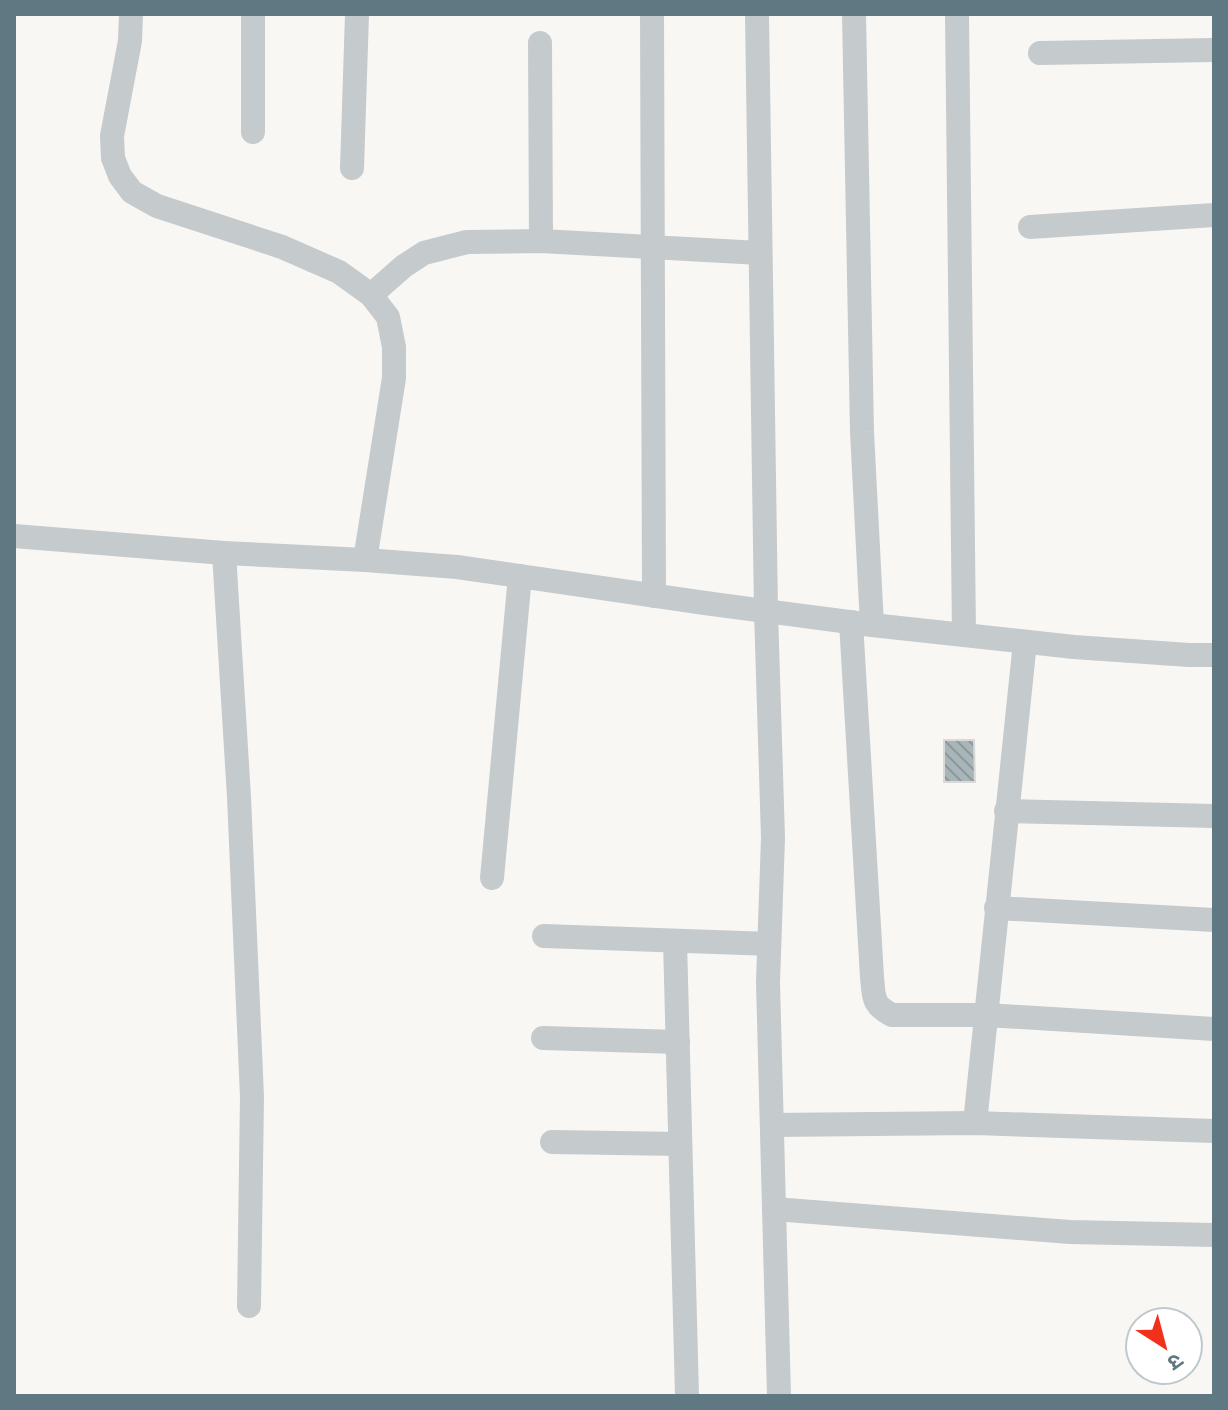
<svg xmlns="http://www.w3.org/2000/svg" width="1228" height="1410" font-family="Ubuntu,'Noto Sans Devanagari',sans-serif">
	<defs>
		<pattern id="building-back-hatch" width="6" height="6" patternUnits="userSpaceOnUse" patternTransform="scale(2)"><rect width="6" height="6" fill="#a8b5b9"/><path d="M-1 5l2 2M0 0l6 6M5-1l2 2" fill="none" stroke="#8c989c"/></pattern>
	</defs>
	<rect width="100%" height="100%" fill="#f8f7f4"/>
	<polygon fill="url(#building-back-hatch)" stroke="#d9d9d7" stroke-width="2" points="944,740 974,740 975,782 944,782"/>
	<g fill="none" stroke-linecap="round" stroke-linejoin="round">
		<g stroke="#c5cacd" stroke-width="24">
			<polyline points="131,14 130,41 112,136 113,158 120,176 132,192 157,206 282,247 339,272 371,295 388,317 394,347 394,378 365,560"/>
			<polyline points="652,14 654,596"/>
			<polyline points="757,14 766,611 773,838 768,982 779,1396"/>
			<polyline points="854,14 862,432 872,625"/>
			<polyline points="957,14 964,635"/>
			<polyline points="540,43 541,241"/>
			<polyline points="1040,53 1214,50"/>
			<polyline points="253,132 253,14"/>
			<polyline points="352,168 357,14"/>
			<polyline points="1030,227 1214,215"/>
			<polyline points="371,295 404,266 424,253 467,242 541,241 760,253"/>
			<polyline points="14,536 224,553 365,560 457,567 705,603 872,625 1074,647 1189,655 1214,655"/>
			<polyline points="224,553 239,797 252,1097 249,1306"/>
			<path d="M851,622L872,977C874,997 872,1005 892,1015H986L1214,1029"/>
			<polyline points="1006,811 1214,816"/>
			<polyline points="492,878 520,576"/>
			<polyline points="996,908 1214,920"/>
			<polyline points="544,936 768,944"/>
			<polyline points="675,941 687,1396"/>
			<polyline points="543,1038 678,1042"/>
			<polyline points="975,1123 1025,642"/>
			<polyline points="772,1125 975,1123 1214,1131"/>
			<polyline points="552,1142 680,1144"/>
			<polyline points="774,1209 1070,1232 1214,1235"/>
		</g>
	</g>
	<rect width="1228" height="1410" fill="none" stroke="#607882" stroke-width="32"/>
	<g transform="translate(1164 1346) rotate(144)"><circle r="38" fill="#ffffff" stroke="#bfc9cd" stroke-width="2"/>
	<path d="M0-6L14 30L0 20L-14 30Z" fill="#f2311a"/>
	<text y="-12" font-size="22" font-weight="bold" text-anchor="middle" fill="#607882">उ</text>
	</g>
</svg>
